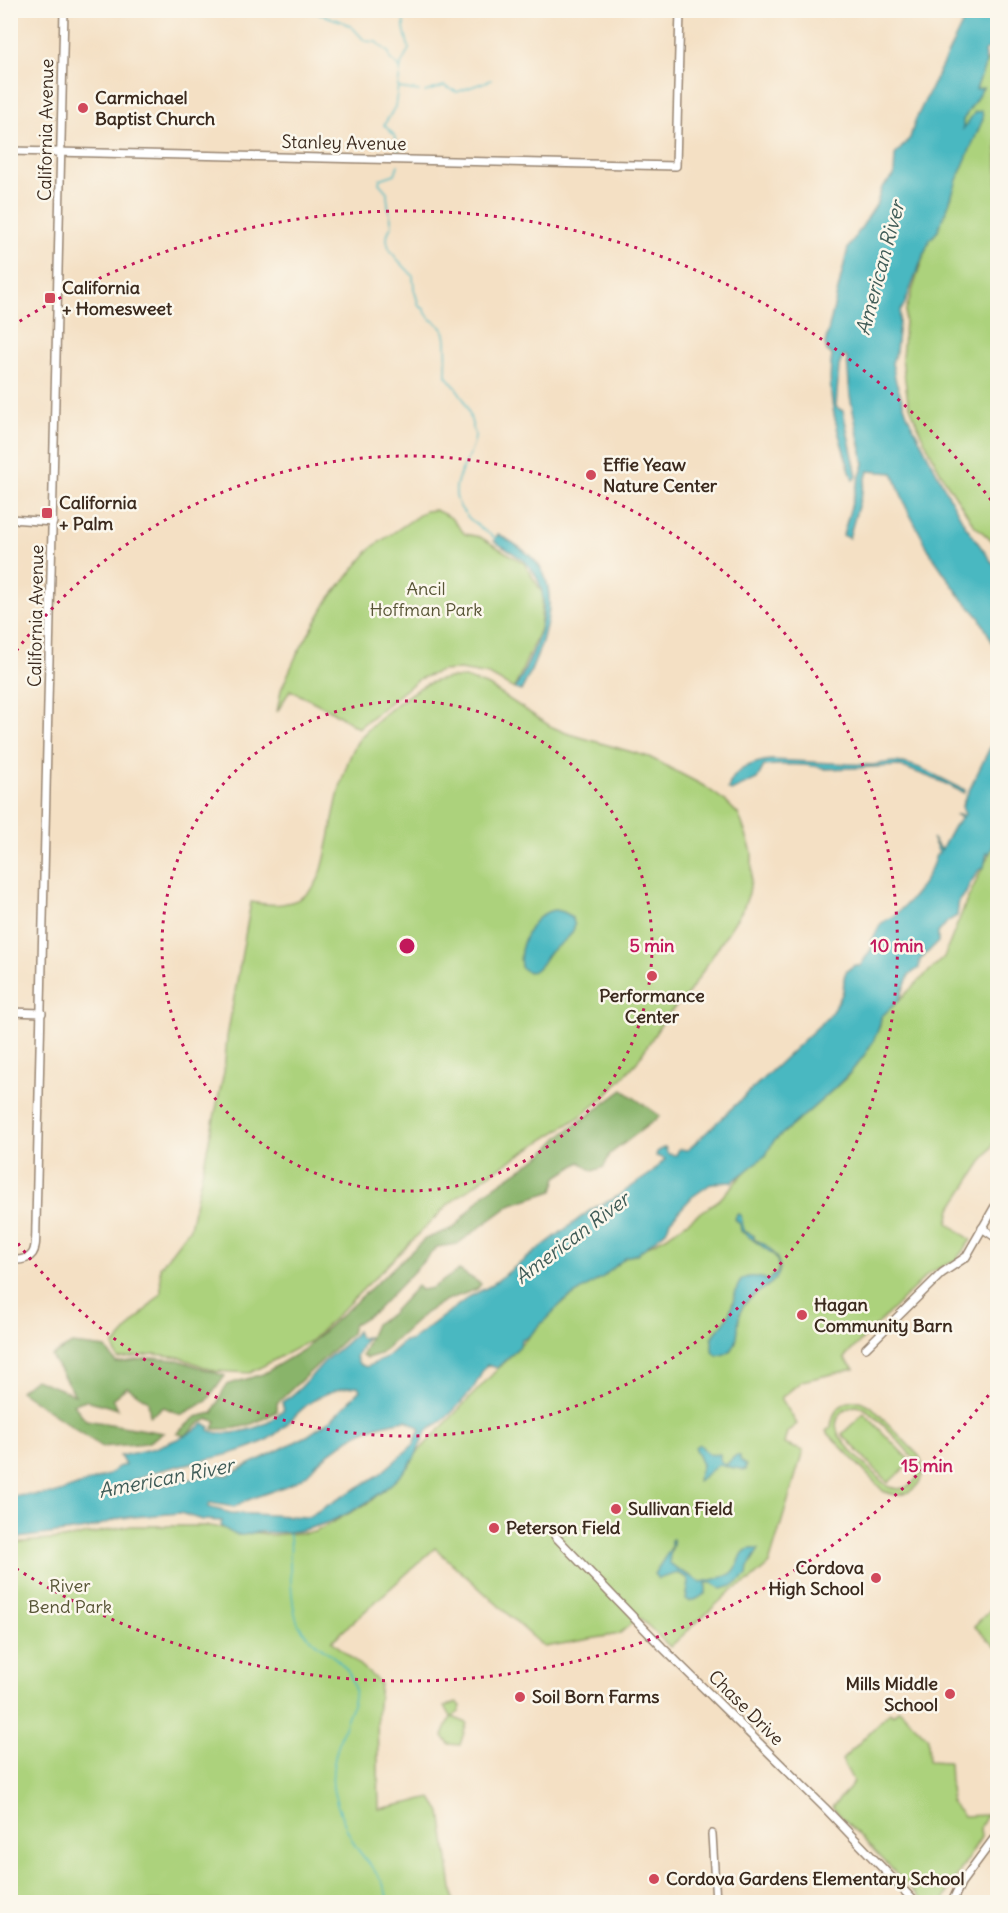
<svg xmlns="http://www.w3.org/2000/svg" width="1008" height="1913" font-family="Delius,sans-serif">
	<rect width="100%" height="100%" fill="#fbf7ec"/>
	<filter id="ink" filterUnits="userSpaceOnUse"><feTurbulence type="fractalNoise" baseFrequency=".0167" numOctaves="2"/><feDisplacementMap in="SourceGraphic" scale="12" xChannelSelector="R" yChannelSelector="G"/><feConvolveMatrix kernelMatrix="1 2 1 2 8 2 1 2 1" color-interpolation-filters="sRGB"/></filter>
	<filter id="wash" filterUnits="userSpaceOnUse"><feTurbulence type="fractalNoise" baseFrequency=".008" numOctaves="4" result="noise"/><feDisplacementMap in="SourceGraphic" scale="24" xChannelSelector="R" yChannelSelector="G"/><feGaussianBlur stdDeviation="1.35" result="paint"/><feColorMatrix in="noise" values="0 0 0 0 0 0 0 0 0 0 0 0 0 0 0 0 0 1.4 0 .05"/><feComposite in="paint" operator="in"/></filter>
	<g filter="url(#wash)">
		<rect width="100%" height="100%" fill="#f4e0c4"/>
		<g fill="#acd27b" stroke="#747e4c" stroke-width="1.5" fill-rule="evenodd">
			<polygon points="997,47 997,545 974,525 943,477 921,434 908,401 902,358 906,310 934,224 949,145 978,74"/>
			<polygon points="435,510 450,517 465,534 480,537 524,563 543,594 540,629 514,689 489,675 460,670 441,671 419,679 358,728 330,710 290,690 277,712 281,690 297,654 329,599 371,548 425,511"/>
			<path d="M449,678H465L489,686L550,726L566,733L649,757L704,786L725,801L738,814L742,823L752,852V872L749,893L743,909L686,997L667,1015L637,1062L607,1095L581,1116L491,1173L450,1203L312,1340L250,1373L215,1371L179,1357L154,1354L118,1359L113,1346L161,1293L160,1267L190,1228L224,1072L227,1037L251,902C272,906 295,907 311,890C323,877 325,856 329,839C335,810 341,773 355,746C363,730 406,695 423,686C431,681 440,680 449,678Z"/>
			<polygon points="997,830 997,1139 951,1209 948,1223 971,1240 956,1260 929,1273 844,1358 854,1369 802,1381 781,1398 797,1424 787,1432 784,1444 803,1451 769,1564 751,1580 732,1590 670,1647 639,1617 619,1634 544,1647 435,1548 332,1641 380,1683 377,1716 379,1809 432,1798 441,1812 454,1902 11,1902 11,1543 63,1539 131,1526 210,1526 272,1535 315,1532 370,1502 557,1307 626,1257 666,1237 720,1199 773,1142 846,1078 865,1054 880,1026 881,1017 944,957 967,900 993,846"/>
			<path d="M852,1401H860L871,1406L919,1456C932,1481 907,1504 883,1491L826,1431L831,1427C832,1413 839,1404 852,1401ZM856,1406C860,1407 862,1407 865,1409C873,1413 915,1457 917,1465C922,1484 902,1494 887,1486C876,1476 843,1445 838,1433C832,1419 843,1408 856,1406Z"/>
			<polygon points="864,1413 911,1462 888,1483 842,1434"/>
			<polygon points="997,1603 997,1648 974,1626"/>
			<polygon points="457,1703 461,1706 459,1712 452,1717 467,1723 460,1745 449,1744 443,1736 451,1717 445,1706"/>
			<polygon points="899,1709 928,1738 929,1761 949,1762 951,1803 963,1816 987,1815 980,1828 981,1837 952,1884 943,1902 924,1902 832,1807 850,1788 853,1781 842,1760 890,1712 893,1715"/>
		</g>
		<g fill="#89b46b" stroke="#626f44" stroke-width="1.5">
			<path d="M623,1090L660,1116L610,1154L604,1167L593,1171L580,1162L557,1177L553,1191L512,1204L457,1244L437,1247L376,1311L353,1325L351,1333L277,1403V1411C254,1425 241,1430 213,1429L216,1421L209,1419L198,1424L185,1436L177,1433L196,1417L213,1413L226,1385L263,1374L303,1350L425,1239L454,1228L485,1193L543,1154L559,1137Z"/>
			<polygon points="459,1270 481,1284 477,1289 444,1301 425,1313 380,1354 367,1358 362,1355 375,1324 390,1315 417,1286 421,1290 432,1288"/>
			<polygon points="72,1344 106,1348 116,1363 151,1358 178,1360 225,1376 207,1401 181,1415 164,1407 150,1416 148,1401 127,1387 112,1399 118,1409 86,1400 73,1404 86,1420 163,1433 147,1443 102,1447 20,1391 35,1379 75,1395 51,1356"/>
		</g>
		<g fill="#49b8c1" stroke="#427170" stroke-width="1.5" fill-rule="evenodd">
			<path d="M969,10L997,11V42L984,52L986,63L976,89L983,88L963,120V129L975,112L982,111L983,119L957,180L949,204L937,232L929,241L905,303L900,312L896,351L892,363L896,382L908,417L950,498L965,525L997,569V651L979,617L960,596L931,554L906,507L893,473L868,471L849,538L843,535L856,488L864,464L850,396L847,358L843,356L839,366L836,407L843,411L857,476L853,480C840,439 825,400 832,355L827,351L825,344L848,248L876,205L882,188L894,175L895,155L910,138L915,121Z"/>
			<path d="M498,534C538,557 556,574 547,622C542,646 533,669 521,691L515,689C535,652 562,597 525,562C516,554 504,548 494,541Z"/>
			<path d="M997,733L998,825L994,839L992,840L993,846L989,854L987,852L984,867L979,870L969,885L966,893L959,900L957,916L948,921L938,933V942L920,960L919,968L909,975L899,1000L881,1017C877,1062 805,1113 773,1142L766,1155L732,1182L712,1183L692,1197L670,1221L666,1231L637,1254L626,1257L603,1277L564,1301L528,1337L521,1339L520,1346L497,1368L487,1365C481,1369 482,1374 478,1380C475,1386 470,1393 465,1398C458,1406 450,1415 442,1421C439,1424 434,1425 430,1428C422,1434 419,1451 413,1460C383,1501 318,1537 267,1532C243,1530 245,1544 221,1526L222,1521L203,1520L180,1513L121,1518L88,1529L11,1539V1496L54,1494L108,1475L118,1467L125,1465L120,1456L155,1448L185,1436L204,1424L210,1427L209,1430C225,1438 253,1430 269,1422C274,1419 279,1413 284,1409L282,1402C300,1392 311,1375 326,1360C336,1350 349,1343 357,1331L360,1338L368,1337L364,1340L356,1357L359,1364L366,1367L384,1359L404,1341H410L469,1297L490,1286L592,1209L613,1199L653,1172L665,1159L656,1156L657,1152L665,1147L668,1154L676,1155L679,1149L688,1150L829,1016C833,1009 839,1002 842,994C847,982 838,974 855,965L860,966L872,948L871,942C874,937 877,930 880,925C885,919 892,918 896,914C914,898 929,879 936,855L939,853L932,838L941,850L954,826L962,818L957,815H965L962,806L964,801ZM358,1386L360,1390L333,1418L307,1436L228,1475L214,1474L155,1487L116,1489C161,1461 218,1464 265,1441C280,1433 288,1422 300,1411C315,1396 338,1387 358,1386ZM406,1420L420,1428L414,1444L379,1475L308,1517L231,1513L208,1507L210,1503L234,1507C256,1493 285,1491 306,1475C311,1471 314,1465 319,1462C349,1436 366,1426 406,1420Z"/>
			<path d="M771,760L872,765C880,764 887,762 895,762C921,764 942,780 965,790L964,793L940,781L900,766L826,769C813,764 779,764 764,766L757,779L731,791L728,789C733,769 753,762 771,760Z"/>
			<path d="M554,910C567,911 581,920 571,934C565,942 556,946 549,953C544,959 542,967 534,971C528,973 525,971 521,967C517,946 532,914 554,910Z"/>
			<path d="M737,1214L741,1215L744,1231L753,1235L755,1240C763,1242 772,1249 776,1257C792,1284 751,1289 742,1308C733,1327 746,1352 717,1356L712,1351V1338C716,1331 723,1325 727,1318C740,1296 729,1267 768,1280L778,1272V1263L774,1255L741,1231L740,1224L735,1219Z"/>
			<path d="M699,1444C710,1453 702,1456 720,1454V1461L726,1465L735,1456H740V1460L746,1465V1470L718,1465L698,1481L697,1480L702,1465L695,1449V1447Z"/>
			<path d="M673,1539C675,1548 667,1555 670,1563L679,1570L701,1582C710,1580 727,1578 733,1572C744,1561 736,1547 759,1549L748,1567L747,1575L732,1586L722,1589L712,1583H706V1593L697,1599L689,1601L686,1599L689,1583L687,1578L678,1573L658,1579L654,1574L671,1548V1540Z"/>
		</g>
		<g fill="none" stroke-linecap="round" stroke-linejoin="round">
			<g stroke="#49b8c1" stroke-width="1.5">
				<polyline points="309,10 343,22 353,28 365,41 376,42 389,53 390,59 400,68"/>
				<polyline points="399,88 419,91"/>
				<polyline points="425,92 444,86 457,92 491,80"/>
				<polyline points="399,154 394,135 384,125 395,107 401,65 409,49 404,28 403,10"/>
				<path d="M398,165L395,174L380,179L379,183L387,192C387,204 390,214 392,225C377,247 400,260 413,276L414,289L419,306L424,309C430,324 439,321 444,331C448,339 446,365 446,376C462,394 466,400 472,424C473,428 475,432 475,437C473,453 463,465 458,479C447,508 477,526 497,539"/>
				<path d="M289,1533C292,1543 290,1551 290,1560C290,1575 292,1610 298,1623C311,1649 348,1655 354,1687C356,1697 351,1708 347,1718C340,1739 328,1770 334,1793C338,1810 346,1828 354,1844C365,1862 388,1879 387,1902"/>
			</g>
		</g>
	</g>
	<g filter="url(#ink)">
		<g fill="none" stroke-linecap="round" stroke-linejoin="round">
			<defs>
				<g id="secondary">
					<polyline points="10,151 676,166 680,10"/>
					<polyline points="10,519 53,522"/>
					<polyline points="10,1012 42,1013"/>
					<polyline points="982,1228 998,1239"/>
					<path d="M10,1260C40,1262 35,1246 36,1223L64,10"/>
					<polyline points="866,1348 942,1273 966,1257 998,1201"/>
					<polyline points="555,1536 662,1647 825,1808 915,1902"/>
					<polyline points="712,1834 716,1902"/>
					<polyline points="952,1902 961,1883 998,1833"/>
				</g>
			</defs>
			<use href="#secondary" stroke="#988571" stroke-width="10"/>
			<use href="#secondary" stroke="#fff" stroke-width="7"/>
		</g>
	</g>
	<g fill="none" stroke="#c2185b" stroke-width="3" stroke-dasharray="3 6">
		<circle cx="407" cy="946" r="245"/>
		<path d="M11 658A490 490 0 1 1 11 1234"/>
		<path d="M994 1388A735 735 0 0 1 12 1566M12 326A735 735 0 0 1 994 504"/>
	</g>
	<g fill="#d1495b" stroke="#fbf7ec" stroke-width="2">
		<circle cx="83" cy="108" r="6"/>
		<rect x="44" y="292" width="12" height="12" rx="3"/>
		<circle cx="591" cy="475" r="6"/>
		<rect x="41" y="507" width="12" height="12" rx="3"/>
		<circle cx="652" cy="976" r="6"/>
		<circle cx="802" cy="1315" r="6"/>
		<circle cx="616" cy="1509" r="6"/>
		<circle cx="494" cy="1528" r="6"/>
		<circle cx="876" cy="1578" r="6"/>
		<circle cx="950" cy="1694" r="6"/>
		<circle cx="520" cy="1697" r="6"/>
		<circle cx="654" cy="1879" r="6"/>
	</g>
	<g text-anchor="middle" stroke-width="5" stroke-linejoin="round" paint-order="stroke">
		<g font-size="18" font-weight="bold" fill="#3b2a1e" stroke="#fbf7ec" text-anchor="start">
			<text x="95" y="104">Carmichael<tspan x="95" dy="21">Baptist Church</tspan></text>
			<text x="62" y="294">California<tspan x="62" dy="21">+ Homesweet</tspan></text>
			<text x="603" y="471">Effie Yeaw<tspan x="603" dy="21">Nature Center</tspan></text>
			<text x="59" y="509">California<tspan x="59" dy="21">+ Palm</tspan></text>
			<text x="652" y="1002" text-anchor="middle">Performance<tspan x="652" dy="21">Center</tspan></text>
			<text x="814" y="1311">Hagan<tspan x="814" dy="21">Community Barn</tspan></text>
			<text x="628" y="1515">Sullivan Field</text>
			<text x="506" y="1534">Peterson Field</text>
			<text x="864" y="1574" text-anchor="end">Cordova<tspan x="864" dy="21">High School</tspan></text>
			<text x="938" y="1690" text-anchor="end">Mills Middle<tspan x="938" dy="21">School</tspan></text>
			<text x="532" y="1703">Soil Born Farms</text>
			<text x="666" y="1885">Cordova Gardens Elementary School</text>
		</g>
		<g font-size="18" fill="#3b2a1e" stroke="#fbf7ec">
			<text transform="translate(46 130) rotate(-89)" y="6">California Avenue</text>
			<text transform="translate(344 143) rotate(1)" y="6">Stanley Avenue</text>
			<text transform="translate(36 616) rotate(-89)" y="6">California Avenue</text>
			<text transform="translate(746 1708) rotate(45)" y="6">Chase Drive</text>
		</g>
		<g font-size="18" fill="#575435" stroke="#fbf7ec">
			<text x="426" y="595">Ancil<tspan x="426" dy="21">Hoffman Park</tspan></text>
			<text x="70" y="1592">River<tspan x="70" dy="21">Bend Park</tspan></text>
		</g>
		<g font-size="20" font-style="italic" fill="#405c57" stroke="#fbf7ec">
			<text transform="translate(880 268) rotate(-75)" y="7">American River</text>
			<text transform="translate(572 1238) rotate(-37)" y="7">American River</text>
			<text transform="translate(166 1478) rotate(-11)" y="7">American River</text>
		</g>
	</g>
	<circle cx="407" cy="946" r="9" fill="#c2185b" stroke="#fbf7ec" stroke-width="3"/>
	<g font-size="18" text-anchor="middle" font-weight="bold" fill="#c2185b" stroke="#fbf7ec" stroke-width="5" stroke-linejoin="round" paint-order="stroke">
		<text x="652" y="952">5 min</text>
		<text x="897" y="952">10 min</text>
		<text x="927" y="1472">15 min</text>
	</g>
	<rect width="1008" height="1913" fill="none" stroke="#fbf7ec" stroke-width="36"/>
</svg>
